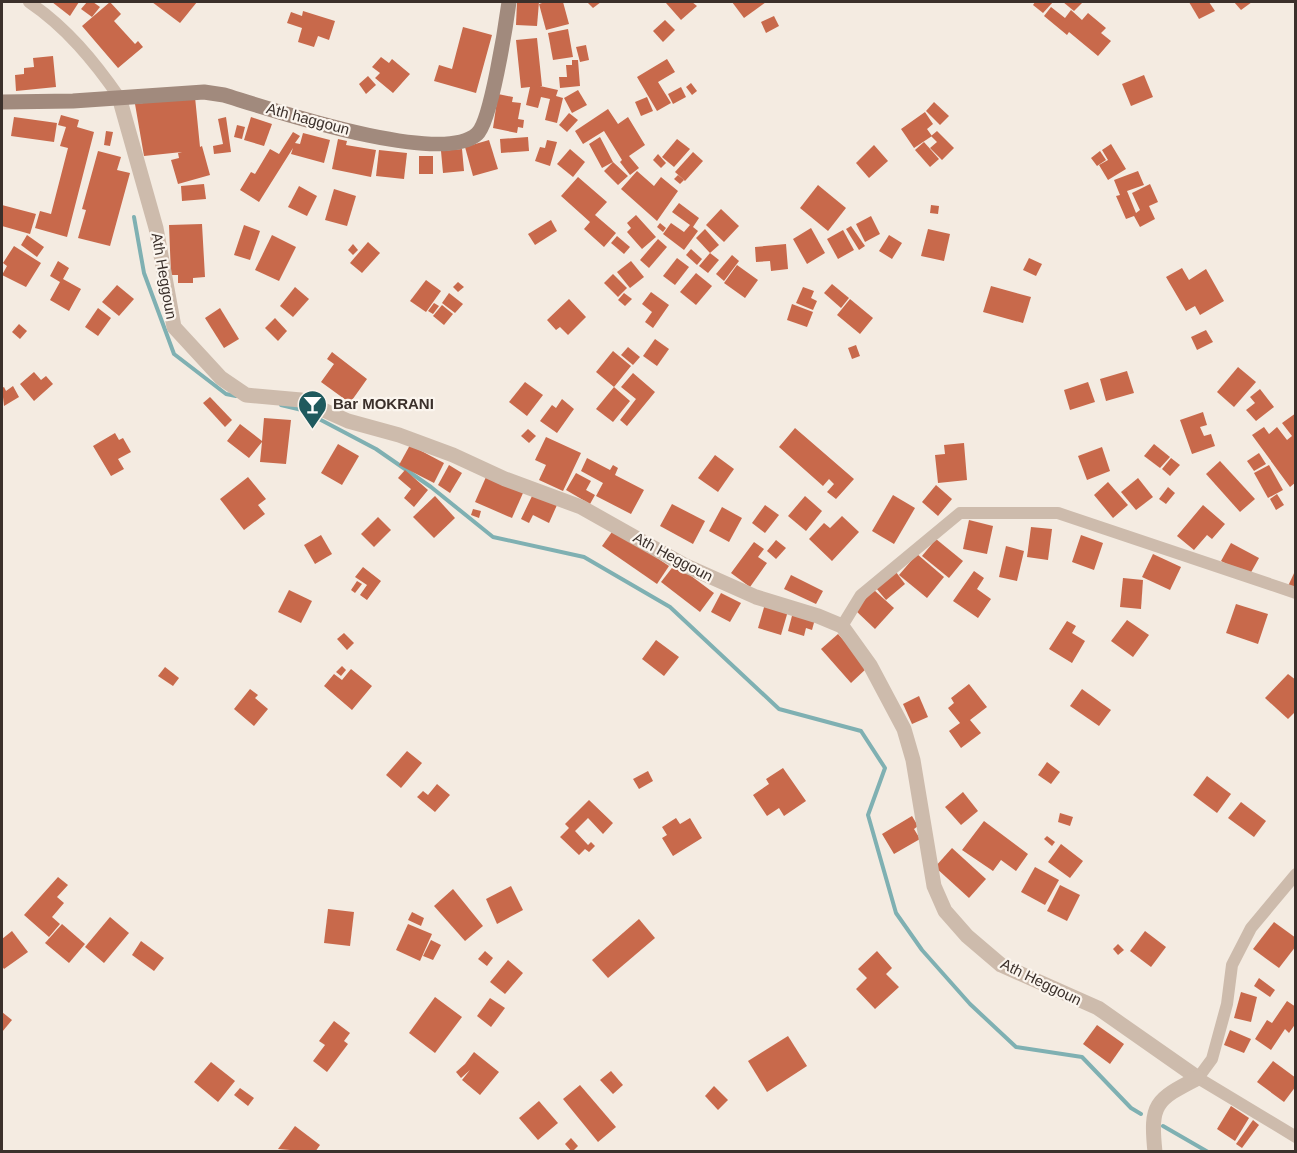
<svg xmlns="http://www.w3.org/2000/svg" width="1297" height="1153" font-family="Arial,sans-serif">
	<rect width="100%" height="100%" fill="#f4ebe1"/>
	<g fill="none" stroke-linecap="round" stroke-linejoin="round">
		<g stroke="#7fb0b2" stroke-width="4">
			<polyline points="134,217 144,273 174,354 226,394 236,396"/>
			<polyline points="281,405 302,410 376,449 431,487 493,537 584,557 670,607 779,709 861,731 885,768 868,815 896,913 922,950 970,1004 1016,1047 1082,1057 1131,1108 1141,1114"/>
			<polyline points="1163,1126 1208,1152"/>
		</g>
	</g>
	<g fill="#c8694b">
		<polygon points="52,2 79,2 70,16"/>
		<polygon points="87,2 93,2 100,7 92,17 81,9"/>
		<polygon points="110,2 121,14 114,21 135,44 138,41 143,47 118,68 82,26"/>
		<polygon points="152,2 197,2 180,23"/>
		<polygon points="517,2 539,2 537,26 516,25"/>
		<polygon points="545,2 563,2 569,24 546,30 539,4"/>
		<polygon points="587,2 601,2 593,8"/>
		<polygon points="667,2 692,2 697,6 681,20 666,3"/>
		<polygon points="732,2 766,2 744,18"/>
		<polygon points="1035,2 1053,2 1043,13 1033,5"/>
		<polygon points="1063,2 1080,2 1082,3 1074,11"/>
		<polygon points="1189,2 1209,2 1215,11 1199,19"/>
		<polygon points="1234,2 1252,2 1241,10"/>
		<polygon points="1051,7 1065,18 1071,10 1082,20 1088,13 1106,28 1101,33 1111,41 1098,56 1069,32 1067,35 1044,16"/>
		<polygon points="303,11 335,21 329,40 318,36 314,47 298,42 302,28 287,23 291,12 302,16"/>
		<polygon points="774,16 779,26 766,33 761,22"/>
		<polygon points="665,20 675,30 663,42 653,31"/>
		<polygon points="463,27 492,35 476,93 434,81 439,65 452,69"/>
		<polygon points="568,29 573,57 553,60 548,33"/>
		<polygon points="537,38 542,86 540,86 558,90 556,96 563,98 557,123 545,120 550,99 541,97 538,108 526,105 530,87 521,88 516,40"/>
		<polygon points="586,45 589,60 580,62 576,47"/>
		<polygon points="53,56 56,87 16,91 15,75 24,74 24,68 34,67 33,58"/>
		<polygon points="381,57 389,63 392,59 410,74 393,93 375,78 380,73 372,67"/>
		<polygon points="667,59 675,72 658,82 671,103 657,111 637,77"/>
		<polygon points="572,60 578,60 580,86 560,88 559,77 567,77 566,65 572,65"/>
		<polygon points="1144,75 1153,97 1131,106 1122,84"/>
		<polygon points="368,76 376,85 366,94 359,84"/>
		<polygon points="691,83 697,91 692,95 686,87"/>
		<polygon points="681,87 686,97 673,104 668,94"/>
		<polygon points="578,90 587,105 572,113 564,98"/>
		<polygon points="498,94 513,97 512,102 521,103 518,119 524,120 523,128 518,127 517,133 493,128"/>
		<polygon points="195,97 200,147 202,146 210,175 178,184 171,160 179,158 178,153 182,152 144,156 135,104"/>
		<polygon points="647,97 653,111 641,116 635,102"/>
		<polygon points="934,102 949,116 940,125 926,111"/>
		<polygon points="608,109 618,124 628,117 645,145 629,156 639,168 630,175 620,162 622,160 604,131 583,144 575,131"/>
		<polygon points="925,112 933,124 927,129 932,136 914,148 901,129"/>
		<polygon points="569,113 578,120 567,132 559,125"/>
		<polygon points="61,115 79,120 77,127 94,132 67,237 35,228 40,211 51,214 68,148 60,146 66,127 58,125"/>
		<polygon points="14,117 57,123 54,142 11,136"/>
		<polygon points="226,117 231,152 214,154 213,146 223,144 218,119"/>
		<polygon points="251,117 272,124 264,146 244,140"/>
		<polygon points="237,125 245,127 242,139 234,137"/>
		<polygon points="106,131 113,132 110,146 104,145"/>
		<polygon points="937,131 954,148 942,160 930,148 937,142 931,136"/>
		<polygon points="293,132 300,136 295,143 300,144 303,133 330,140 324,163 291,154 293,148 259,202 240,190 251,172 255,174 270,149 279,154"/>
		<polygon points="528,137 529,151 501,153 500,139"/>
		<polygon points="600,137 613,162 628,176 618,185 604,171 613,162 602,168 589,144"/>
		<polygon points="338,139 347,141 346,145 376,150 371,177 332,169"/>
		<polygon points="677,139 690,149 674,167 662,157"/>
		<polygon points="489,140 498,169 473,176 465,147"/>
		<polygon points="547,140 557,142 550,166 535,161 540,147 545,148"/>
		<polygon points="924,142 939,159 930,167 915,150"/>
		<polygon points="1111,144 1126,169 1108,180 1099,165 1108,160 1102,150"/>
		<polygon points="874,145 888,161 869,178 856,163"/>
		<polygon points="462,149 464,171 443,173 441,151"/>
		<polygon points="570,149 585,162 573,177 557,164"/>
		<polygon points="379,150 407,153 404,179 376,176"/>
		<polygon points="98,151 121,157 117,170 130,173 110,246 78,238 86,210 82,209"/>
		<polygon points="1100,151 1106,160 1097,166 1091,158"/>
		<polygon points="693,152 703,161 685,181 675,172"/>
		<polygon points="658,154 666,163 661,168 653,160"/>
		<rect x="419" y="156" width="14" height="18"/>
		<polygon points="637,171 654,186 661,177 678,191 657,221 621,189"/>
		<polygon points="1138,171 1144,185 1127,191 1136,213 1140,210 1132,193 1150,184 1158,202 1149,206 1155,219 1140,227 1134,216 1126,219 1116,196 1120,195 1114,180"/>
		<polygon points="678,175 684,180 680,184 674,179"/>
		<polygon points="578,177 607,202 595,215 616,233 604,247 584,229 590,222 561,196"/>
		<polygon points="204,184 206,199 182,201 181,186"/>
		<polygon points="818,185 846,208 828,231 800,208"/>
		<polygon points="299,186 317,196 307,216 288,207"/>
		<polygon points="334,189 356,196 347,226 325,220"/>
		<polygon points="679,203 699,218 693,227 698,231 684,250 663,234 671,223 684,232 690,225 672,212"/>
		<polygon points="2,205 36,214 30,234 2,226"/>
		<polygon points="931,205 939,206 938,214 930,213"/>
		<polygon points="721,209 739,226 724,242 706,225"/>
		<polygon points="636,215 656,237 642,249 627,232 631,228 627,223"/>
		<polygon points="871,216 880,234 865,242 856,224"/>
		<polygon points="551,220 557,231 535,245 528,234"/>
		<polygon points="660,223 666,228 663,232 657,227"/>
		<polygon points="202,224 205,277 193,278 193,283 178,283 178,275 171,275 169,225"/>
		<polygon points="244,225 260,231 250,260 234,255"/>
		<polygon points="851,226 865,246 859,250 846,229"/>
		<polygon points="811,228 825,253 807,264 793,239"/>
		<polygon points="705,229 719,245 710,253 696,238"/>
		<polygon points="928,229 950,234 944,261 921,256"/>
		<polygon points="843,230 854,250 838,259 827,239"/>
		<polygon points="27,235 44,247 37,257 21,245"/>
		<polygon points="272,235 296,247 279,281 255,270"/>
		<polygon points="889,235 902,243 892,259 879,251"/>
		<polygon points="617,236 630,247 624,254 611,243"/>
		<polygon points="658,239 667,247 649,268 640,260"/>
		<polygon points="368,242 380,253 362,273 350,263"/>
		<polygon points="353,244 358,250 353,255 348,250"/>
		<polygon points="786,244 788,269 771,271 770,261 756,262 755,247"/>
		<polygon points="14,246 41,263 26,287 2,275 7,266 3,263"/>
		<polygon points="691,249 702,259 697,265 686,255"/>
		<polygon points="710,253 719,260 708,273 699,266"/>
		<polygon points="732,255 739,261 724,281 716,274"/>
		<polygon points="677,258 689,267 675,285 663,276"/>
		<polygon points="1029,258 1042,264 1036,276 1023,270"/>
		<polygon points="58,261 69,268 63,279 81,289 69,311 50,300 60,282 50,276"/>
		<polygon points="631,261 644,277 630,288 617,272"/>
		<polygon points="737,265 758,280 745,298 724,283"/>
		<polygon points="1182,268 1189,280 1206,269 1224,301 1200,315 1195,306 1186,311 1166,277"/>
		<polygon points="696,273 712,286 696,305 680,292"/>
		<polygon points="613,274 627,288 618,297 604,283"/>
		<polygon points="426,280 441,291 426,312 410,301"/>
		<polygon points="458,282 464,287 458,292 453,287"/>
		<polygon points="832,284 849,298 841,308 824,293"/>
		<polygon points="117,285 134,299 119,316 102,302"/>
		<polygon points="991,286 1031,297 1023,323 983,312"/>
		<polygon points="295,287 309,299 293,317 280,306"/>
		<polygon points="803,287 814,291 811,298 817,301 813,310 796,303"/>
		<polygon points="651,292 669,305 653,328 645,322 652,312 642,304"/>
		<polygon points="449,293 463,304 455,313 442,303"/>
		<polygon points="624,293 632,299 625,306 618,300"/>
		<polygon points="569,299 586,317 568,335 560,327 556,330 547,320"/>
		<polygon points="850,299 873,318 860,334 837,315"/>
		<polygon points="434,303 439,306 433,314 428,311"/>
		<polygon points="792,304 813,312 807,327 787,320"/>
		<polygon points="442,305 453,314 444,325 433,316"/>
		<polygon points="98,308 111,318 98,336 85,327"/>
		<polygon points="220,308 239,339 224,348 205,318"/>
		<polygon points="275,318 287,331 278,341 265,328"/>
		<polygon points="19,324 27,331 20,339 12,332"/>
		<polygon points="1206,330 1213,342 1197,350 1191,337"/>
		<polygon points="655,339 669,349 657,366 643,356"/>
		<polygon points="856,345 860,356 852,359 848,348"/>
		<polygon points="628,347 640,357 633,365 621,355"/>
		<polygon points="613,351 631,366 614,387 596,372"/>
		<polygon points="332,352 367,379 350,403 321,382 334,364 327,359"/>
		<polygon points="1238,367 1256,382 1234,407 1217,392"/>
		<polygon points="1127,371 1134,393 1106,401 1100,379"/>
		<polygon points="34,372 41,380 46,376 53,384 34,401 20,384"/>
		<polygon points="633,373 655,392 627,426 620,420 636,399 621,387"/>
		<polygon points="525,382 543,395 527,416 509,402"/>
		<polygon points="1088,382 1095,402 1070,410 1064,390"/>
		<polygon points="13,386 19,397 4,406 2,388 4,387 6,391"/>
		<polygon points="614,387 630,401 613,422 596,409"/>
		<polygon points="1260,389 1274,407 1256,421 1246,410 1255,403 1250,397"/>
		<polygon points="210,397 232,420 225,427 203,403"/>
		<polygon points="562,399 574,409 557,433 540,421 552,405 556,408"/>
		<polygon points="1203,412 1207,425 1200,427 1204,436 1211,434 1215,446 1192,454 1180,420"/>
		<polygon points="1296,413 1296,482 1290,487 1252,435 1264,427 1269,434 1277,427 1287,440 1292,436 1282,423"/>
		<polygon points="264,418 291,420 286,464 260,462 262,442 249,458 227,441 240,424 262,441"/>
		<polygon points="795,428 854,479 836,499 827,492 834,484 829,479 823,486 779,447"/>
		<polygon points="528,429 536,436 529,443 521,436"/>
		<polygon points="115,433 119,440 123,438 131,452 118,459 124,469 111,476 93,446"/>
		<polygon points="546,437 581,453 563,491 539,480 546,465 535,460"/>
		<polygon points="964,443 967,480 938,483 935,455 945,454 944,445"/>
		<polygon points="338,444 359,456 342,485 321,473"/>
		<polygon points="1154,444 1170,457 1160,468 1144,456"/>
		<polygon points="410,445 444,463 434,483 399,465"/>
		<polygon points="1102,447 1110,471 1087,480 1078,456"/>
		<polygon points="1259,453 1266,464 1254,471 1247,461"/>
		<polygon points="715,455 734,469 718,492 698,478"/>
		<polygon points="587,458 610,470 613,465 618,468 615,475 644,490 631,514 596,496 603,483 581,471"/>
		<polygon points="1171,458 1180,465 1170,476 1162,469"/>
		<polygon points="1220,461 1255,499 1240,512 1206,474"/>
		<polygon points="449,465 462,473 450,493 438,485"/>
		<polygon points="1269,465 1283,490 1268,498 1254,473"/>
		<polygon points="405,470 428,490 414,507 404,498 411,489 398,478"/>
		<polygon points="576,473 591,481 586,490 595,495 590,504 566,490"/>
		<polygon points="248,477 266,499 258,505 265,514 244,530 220,499"/>
		<polygon points="486,477 523,493 512,518 475,502"/>
		<polygon points="1138,478 1153,497 1136,510 1121,492"/>
		<polygon points="1108,482 1128,505 1113,518 1094,495"/>
		<polygon points="936,485 952,499 938,516 922,502"/>
		<polygon points="1168,487 1175,493 1166,504 1159,499"/>
		<polygon points="533,494 557,505 549,523 533,515 529,523 521,519"/>
		<polygon points="1277,494 1284,505 1276,510 1270,499"/>
		<polygon points="893,495 915,508 894,544 872,531"/>
		<polygon points="435,496 455,518 434,538 413,517"/>
		<polygon points="805,496 822,511 806,531 788,516"/>
		<polygon points="672,504 705,521 693,544 660,526"/>
		<polygon points="765,505 779,515 765,533 752,523"/>
		<polygon points="1203,505 1225,524 1212,539 1207,535 1194,550 1177,536"/>
		<polygon points="722,507 742,518 729,542 709,531"/>
		<polygon points="473,509 481,511 479,518 471,515"/>
		<polygon points="842,516 859,532 832,561 809,539 824,523 830,528"/>
		<polygon points="378,517 391,530 374,547 361,534"/>
		<polygon points="969,520 993,526 987,554 963,549"/>
		<polygon points="1031,527 1052,529 1048,560 1027,557"/>
		<polygon points="614,529 669,566 657,584 602,546"/>
		<polygon points="321,535 332,554 315,564 304,545"/>
		<polygon points="1081,535 1103,543 1094,570 1072,562"/>
		<polygon points="936,539 963,561 949,578 922,556"/>
		<polygon points="776,540 786,548 776,559 767,551"/>
		<polygon points="754,542 764,549 758,557 767,563 750,587 731,573"/>
		<polygon points="1231,543 1259,558 1249,576 1221,561"/>
		<polygon points="1006,546 1024,551 1017,581 999,577"/>
		<polygon points="917,554 944,577 927,598 899,575"/>
		<polygon points="1153,554 1181,567 1170,590 1142,577"/>
		<polygon points="675,564 714,593 700,612 661,582"/>
		<polygon points="363,567 381,581 367,600 360,595 367,585 355,577"/>
		<polygon points="1296,569 1296,589 1288,586"/>
		<polygon points="974,571 984,578 977,589 991,599 978,618 953,601"/>
		<polygon points="896,572 905,584 886,600 876,588"/>
		<polygon points="791,575 823,591 816,604 784,589"/>
		<polygon points="1123,578 1143,580 1141,609 1120,607"/>
		<polygon points="357,581 362,584 355,593 351,590"/>
		<polygon points="289,590 312,601 301,623 278,612"/>
		<polygon points="874,590 894,608 875,629 855,610"/>
		<polygon points="721,593 741,603 730,622 711,612"/>
		<polygon points="765,604 788,611 781,635 758,628"/>
		<polygon points="1236,604 1268,614 1258,644 1226,633"/>
		<polygon points="793,612 815,619 812,630 806,628 804,636 788,631"/>
		<polygon points="1127,620 1149,635 1133,657 1111,641"/>
		<polygon points="1067,621 1076,626 1072,633 1085,641 1072,663 1049,649"/>
		<polygon points="344,633 354,643 347,650 337,639"/>
		<polygon points="838,634 868,667 851,683 821,649"/>
		<polygon points="656,640 679,657 664,676 642,659"/>
		<polygon points="342,666 346,670 341,676 336,672"/>
		<polygon points="165,667 179,678 173,686 158,676"/>
		<polygon points="351,669 372,686 352,710 324,686 334,674 342,680"/>
		<polygon points="1288,674 1296,680 1296,711 1288,719 1265,698"/>
		<polygon points="969,684 987,707 970,720 981,733 961,748 949,731 960,723 948,708 954,703 951,698"/>
		<polygon points="250,689 258,695 255,698 268,709 254,726 234,709"/>
		<polygon points="1082,689 1111,710 1099,726 1070,706"/>
		<polygon points="919,696 928,717 912,724 903,704"/>
		<polygon points="407,751 422,763 401,788 386,775"/>
		<polygon points="1047,762 1060,772 1051,784 1038,775"/>
		<polygon points="783,768 806,801 784,816 779,808 767,816 753,795 769,784 766,779"/>
		<polygon points="648,771 653,781 639,789 633,779"/>
		<polygon points="1207,776 1231,794 1217,813 1193,795"/>
		<polygon points="437,784 450,795 435,812 417,797 423,791 428,795"/>
		<polygon points="963,792 978,811 961,825 945,807"/>
		<polygon points="589,800 613,823 603,834 588,818 575,831 588,845 591,842 595,846 589,852 585,849 579,855 560,837 569,828 565,824"/>
		<polygon points="1241,802 1266,821 1254,837 1228,818"/>
		<polygon points="1060,813 1073,817 1070,826 1058,822"/>
		<polygon points="912,816 918,826 914,829 920,839 894,854 882,834"/>
		<polygon points="676,818 680,824 690,818 702,838 673,856 662,838 667,835 662,827"/>
		<polygon points="984,821 1028,854 1016,871 1001,860 993,871 962,850"/>
		<polygon points="1047,836 1055,842 1052,846 1044,839"/>
		<polygon points="1061,844 1083,861 1070,878 1048,862"/>
		<polygon points="952,848 986,879 969,898 935,867"/>
		<polygon points="1035,867 1059,880 1045,905 1021,892"/>
		<polygon points="58,877 68,885 57,897 64,903 52,917 60,924 49,937 24,915"/>
		<polygon points="1060,885 1080,895 1067,921 1047,911"/>
		<polygon points="511,886 523,910 497,924 486,899"/>
		<polygon points="453,889 483,926 465,941 434,906"/>
		<polygon points="328,909 354,912 350,946 324,943"/>
		<polygon points="412,912 424,918 421,926 408,920"/>
		<polygon points="110,917 129,933 104,963 85,947"/>
		<polygon points="639,919 655,938 608,978 592,960"/>
		<polygon points="1274,922 1296,938 1296,946 1279,968 1253,949"/>
		<polygon points="62,924 85,944 69,963 45,943"/>
		<polygon points="408,924 432,934 420,961 396,950"/>
		<polygon points="12,931 28,952 4,969 2,966 2,939"/>
		<polygon points="1145,931 1166,947 1151,967 1130,951"/>
		<polygon points="431,940 441,945 433,960 423,956"/>
		<polygon points="141,941 164,958 154,971 132,955"/>
		<polygon points="1118,944 1124,950 1118,955 1113,949"/>
		<polygon points="485,951 493,958 487,966 478,959"/>
		<polygon points="877,951 892,968 886,974 899,987 875,1009 856,989 867,978 858,969"/>
		<polygon points="508,960 523,973 505,994 490,982"/>
		<polygon points="1259,978 1275,990 1270,997 1254,986"/>
		<polygon points="1241,992 1257,997 1251,1022 1234,1018"/>
		<polygon points="435,997 462,1017 435,1053 409,1033"/>
		<polygon points="490,998 505,1008 491,1027 477,1016"/>
		<polygon points="1287,1001 1296,1007 1296,1023 1289,1033 1285,1029 1271,1050 1255,1039 1267,1020 1272,1023"/>
		<polygon points="2,1012 12,1020 2,1032"/>
		<polygon points="334,1021 350,1033 344,1041 348,1044 327,1072 313,1061 325,1045 319,1041"/>
		<polygon points="1097,1025 1124,1044 1110,1064 1083,1044"/>
		<polygon points="1230,1030 1251,1039 1244,1053 1224,1045"/>
		<polygon points="788,1036 807,1066 767,1092 748,1061"/>
		<polygon points="474,1052 499,1072 480,1095 462,1080 470,1070 461,1078 456,1072 465,1064 470,1070 465,1064"/>
		<polygon points="1273,1061 1296,1078 1296,1086 1284,1102 1257,1082"/>
		<polygon points="211,1062 235,1081 218,1102 194,1082"/>
		<polygon points="611,1071 623,1085 613,1094 600,1080"/>
		<polygon points="580,1085 616,1127 598,1142 563,1099"/>
		<polygon points="714,1086 728,1100 718,1110 705,1096"/>
		<polygon points="240,1088 254,1098 248,1106 234,1095"/>
		<polygon points="539,1101 558,1123 538,1140 519,1118"/>
		<polygon points="1231,1106 1249,1118 1235,1141 1217,1129"/>
		<polygon points="1253,1120 1259,1125 1242,1148 1236,1144"/>
		<polygon points="295,1126 320,1145 315,1152 278,1149"/>
		<polygon points="571,1138 578,1146 572,1152 565,1144"/>
	</g>
	<g fill="none" stroke-linecap="round" stroke-linejoin="round">
		<g stroke="#cdbbac" stroke-width="12">
			<path d="M29,2C66,27 94,61 119,97"/>
			<polyline points="842,626 861,595 960,513 1058,513 1296,593"/>
			<polyline points="1296,874 1251,928 1232,965 1227,1004 1212,1059 1198,1078 1296,1137"/>
		</g>
		<g stroke="#cdbbac" stroke-width="15">
			<polyline points="119,97 156,228 174,327 221,378 246,395 301,400 348,421 399,435 453,455 505,479 581,507 684,565 756,597 818,616 842,626 870,665 904,729 913,760 934,886 945,911 967,936 1001,965 1098,1008 1198,1078"/>
			<path d="M1155,1152C1150,1104 1155,1100 1198,1078"/>
		</g>
		<path stroke="#a18a7d" stroke-width="15" d="M2,102L73,101L204,92L224,95C270,109 441,167 477,134C491,122 506,24 509,2"/>
	</g>
	<defs>
		<symbol id="bar-pin" viewBox="-11 -11 22 30"><path d="M0 17L-7.5 6A9.5 9.5 0 1 1 7.5 6Z" fill="#1f5a5e" stroke="#fbf5ee"/><path d="M-6-5H6L.8 .8V4.5H3.5V6h-7V4.5H-.8V.8Z" fill="#fff"/></symbol>
	</defs>
	<g fill-rule="evenodd">
		<use href="#bar-pin" x="296" y="388" width="33" height="45"/>
	</g>
	<g text-anchor="middle" stroke-width="4.5" stroke-linejoin="round" paint-order="stroke">
		<g font-size="15" fill="#3b302b" stroke="#fbf5ee">
			<text transform="translate(308 119) rotate(15)" y="5">Ath haggoun</text>
			<text transform="translate(164 276) rotate(80)" y="5">Ath Heggoun</text>
			<text transform="translate(673 557) rotate(28)" y="5">Ath Heggoun</text>
			<text transform="translate(1041 982) rotate(26)" y="5">Ath Heggoun</text>
		</g>
		<g font-size="15" font-weight="bold" fill="#3b302b" stroke="#fbf5ee" text-anchor="start">
			<text x="333" y="409">Bar MOKRANI</text>
		</g>
	</g>
	<rect width="1297" height="1153" fill="none" stroke="#3b302b" stroke-width="6"/>
</svg>
